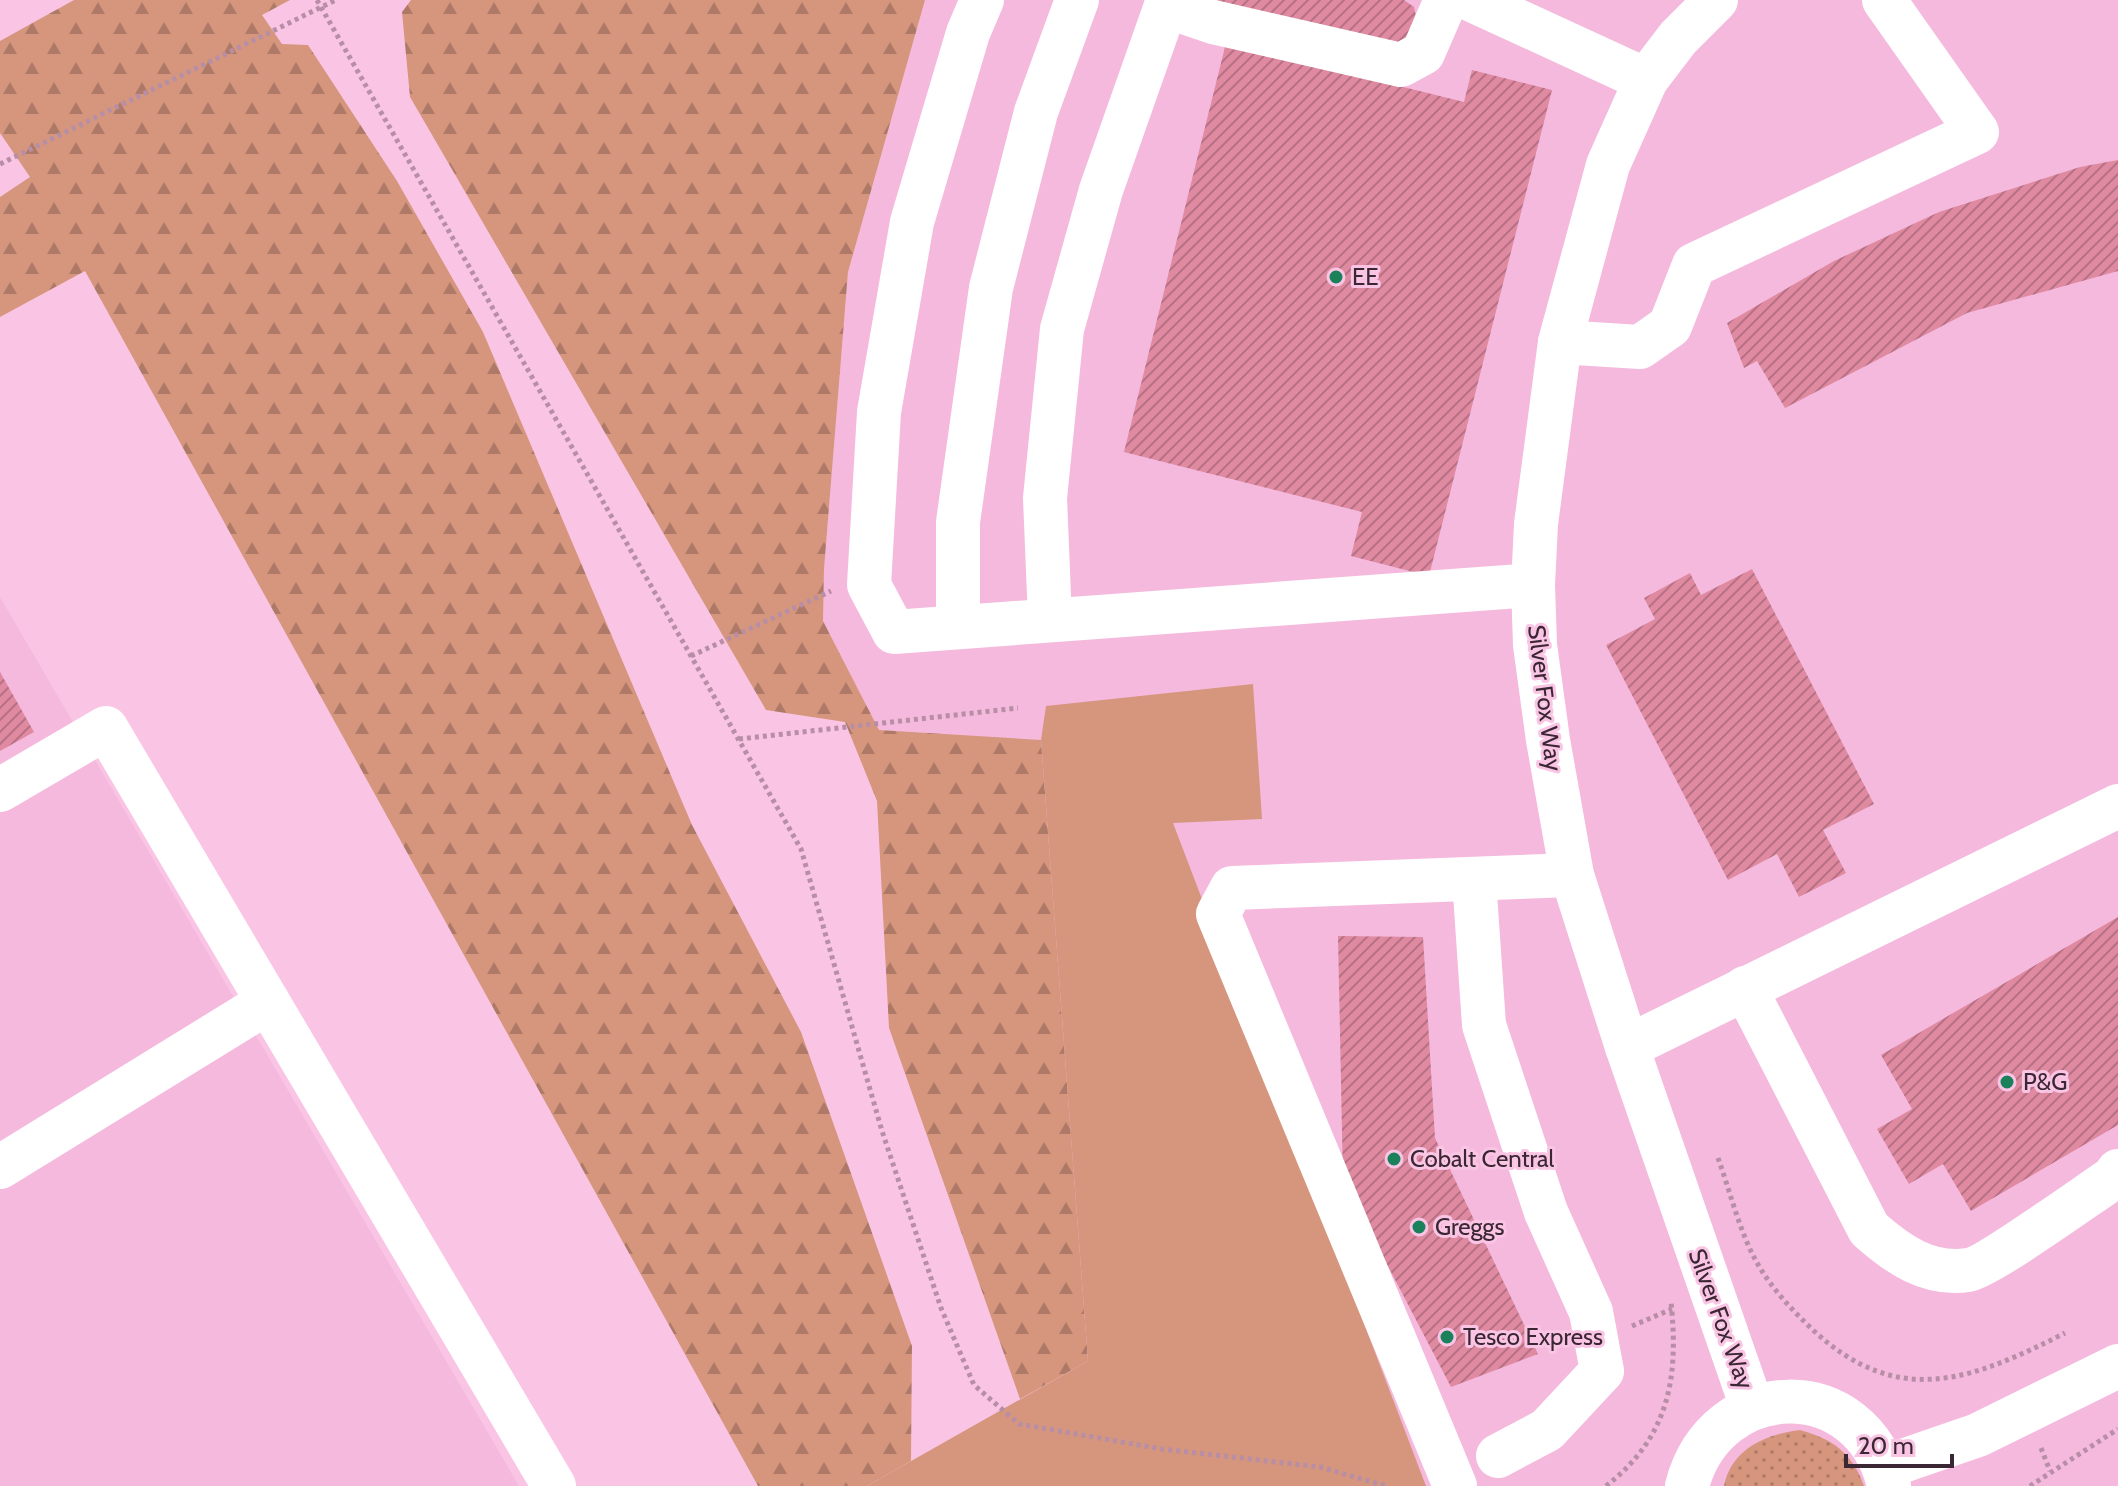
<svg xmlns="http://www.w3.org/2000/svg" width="2118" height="1486" font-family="Cabin,sans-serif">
	<defs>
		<pattern id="grass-dots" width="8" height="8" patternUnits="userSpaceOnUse" patternTransform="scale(2)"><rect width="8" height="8" fill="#d5967d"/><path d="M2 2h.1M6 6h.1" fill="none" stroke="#ae7a67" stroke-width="1.8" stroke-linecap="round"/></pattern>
		<pattern id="forest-firs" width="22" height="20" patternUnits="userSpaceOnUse" patternTransform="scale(2)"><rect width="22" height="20" fill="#d5967d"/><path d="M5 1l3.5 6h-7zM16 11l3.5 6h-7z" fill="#ae7a67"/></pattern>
		<pattern id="building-hatch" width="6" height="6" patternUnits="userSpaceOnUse" patternTransform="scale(2)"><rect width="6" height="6" fill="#df8aa1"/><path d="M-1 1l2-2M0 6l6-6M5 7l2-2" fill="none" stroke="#b67184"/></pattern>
	</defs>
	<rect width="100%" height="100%" fill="#fac5e4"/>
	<g fill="#f5b9dd">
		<polygon points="925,0 2118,0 2118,1486 1145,1486 1088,1361 1041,741 879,730 823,621 824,569 848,272"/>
		<polygon points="0,597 519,1486 0,1486"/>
	</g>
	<path fill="url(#grass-dots)" d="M1800,1430C1833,1439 1852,1453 1864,1486H1724C1731,1449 1766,1434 1800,1430Z"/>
	<g fill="url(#forest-firs)">
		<polygon points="74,0 290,0 262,15 282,44 308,45 397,181 483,332 692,825 801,1032 912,1346 911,1461 867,1486 758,1486 85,271 0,317 0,197 30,177 0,133 0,41"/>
		<polygon points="411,0 925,0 848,272 824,569 823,621 879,730 1041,740 1088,1361 1020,1399 889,1028 877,801 845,722 766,710 410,97 402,12"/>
	</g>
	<polygon fill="#d5967d" points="1253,684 1262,819 1173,823 1426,1486 867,1486 1088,1361 1041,740 1046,706"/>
	<g fill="url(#building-hatch)">
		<polygon points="1214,0 1404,0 1414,7 1419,30 1403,47"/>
		<polygon points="1226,43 1464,102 1472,70 1552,90 1429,576 1351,556 1362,512 1124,452"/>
		<polygon points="2118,160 2118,271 1967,313 1785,408 1757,361 1744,368 1727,323 1834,261 1939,212 2080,167"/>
		<polygon points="1752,569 1874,804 1823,830 1846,873 1799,897 1777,854 1728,880 1606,645 1655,619 1644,598 1690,573 1701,595"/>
		<polygon points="0,672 34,732 0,751"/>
		<polygon points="2118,917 2118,1125 1971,1211 1943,1164 1909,1184 1877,1129 1912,1109 1881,1055"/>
		<polygon points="1338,936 1423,937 1435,1138 1538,1354 1451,1387 1343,1180"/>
	</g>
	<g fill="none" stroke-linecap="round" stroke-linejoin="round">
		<g stroke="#b78ea6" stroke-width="5" stroke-dasharray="4 4" stroke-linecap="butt">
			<polyline points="317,0 801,849 882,1131 941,1308 974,1385 1019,1424 1162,1449 1320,1467 1386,1486"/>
			<polyline points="0,164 336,0"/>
			<polyline points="691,656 831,591"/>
			<polyline points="739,739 1018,708"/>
			<path d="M1718,1158C1730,1191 1739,1230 1756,1261C1771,1288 1792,1310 1814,1331C1899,1409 1972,1380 2065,1333"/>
			<polyline points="1632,1326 1672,1309"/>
			<polyline points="2041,1448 2050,1471"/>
			<path d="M1606,1486C1669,1437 1679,1378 1671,1302"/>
			<polyline points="2030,1486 2118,1429"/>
		</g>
		<g stroke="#fff" stroke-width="44">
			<polyline points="982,0 968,33 912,222 879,412 869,585 894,632 1533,585"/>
			<polyline points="1472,0 1646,80"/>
			<polyline points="1716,0 1678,38 1646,80 1608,165 1560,342 1536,524 1533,585 1535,645 1548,740 1572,875 1627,1047 1752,1407"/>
			<polyline points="1166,6 1213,22 1401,65 1423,53 1446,0"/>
			<polyline points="1560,342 1640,347 1670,326 1694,265 1977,132 1884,0"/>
			<polyline points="1050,620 1045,498 1062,329 1101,190 1168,0"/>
			<polyline points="958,627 958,522 991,288 1036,112 1077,0"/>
			<polyline points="0,790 106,728 554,1486"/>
			<polyline points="1474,879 1484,1025 1546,1212 1591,1312 1602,1371 1547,1430 1498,1456"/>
			<path d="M1745,988L1869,1229C1897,1254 1928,1276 1968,1270C1986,1268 2090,1193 2113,1178L2118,1171"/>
			<polyline points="1627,1047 2118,806"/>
			<polyline points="0,1167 268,1002"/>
			<polyline points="1885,1467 1978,1435 2118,1366"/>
			<polyline points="1455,1486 1218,914 1232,888 1572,875"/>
			<path d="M1687,1486C1716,1375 1863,1372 1889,1486"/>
		</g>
	</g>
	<g fill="#1b815b" stroke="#fac5e4" stroke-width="3">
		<circle cx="1336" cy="277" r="8"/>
		<circle cx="2007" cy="1082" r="8"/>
		<circle cx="1394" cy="1159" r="8"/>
		<circle cx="1419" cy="1227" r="8"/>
		<circle cx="1447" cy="1337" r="8"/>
	</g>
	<g text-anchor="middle" stroke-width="6" stroke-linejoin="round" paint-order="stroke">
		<g font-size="24" fill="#3b2733" stroke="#fac5e4" text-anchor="start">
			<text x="1352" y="285">EE</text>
			<text x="2023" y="1090">P&amp;G</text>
			<text x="1410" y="1167">Cobalt Central</text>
			<text x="1435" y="1235">Greggs</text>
			<text x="1463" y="1345">Tesco Express</text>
		</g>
		<g font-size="24" fill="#3b2733" stroke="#fac5e4">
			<text transform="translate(1545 698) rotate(83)" y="8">Silver Fox Way</text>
			<text transform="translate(1721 1319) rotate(70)" y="8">Silver Fox Way</text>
		</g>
	</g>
	<path d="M1846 1454v12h106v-12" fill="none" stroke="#3b2733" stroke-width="4"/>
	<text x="1858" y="1454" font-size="24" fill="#3b2733" stroke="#fac5e4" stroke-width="6" paint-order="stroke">20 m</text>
</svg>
